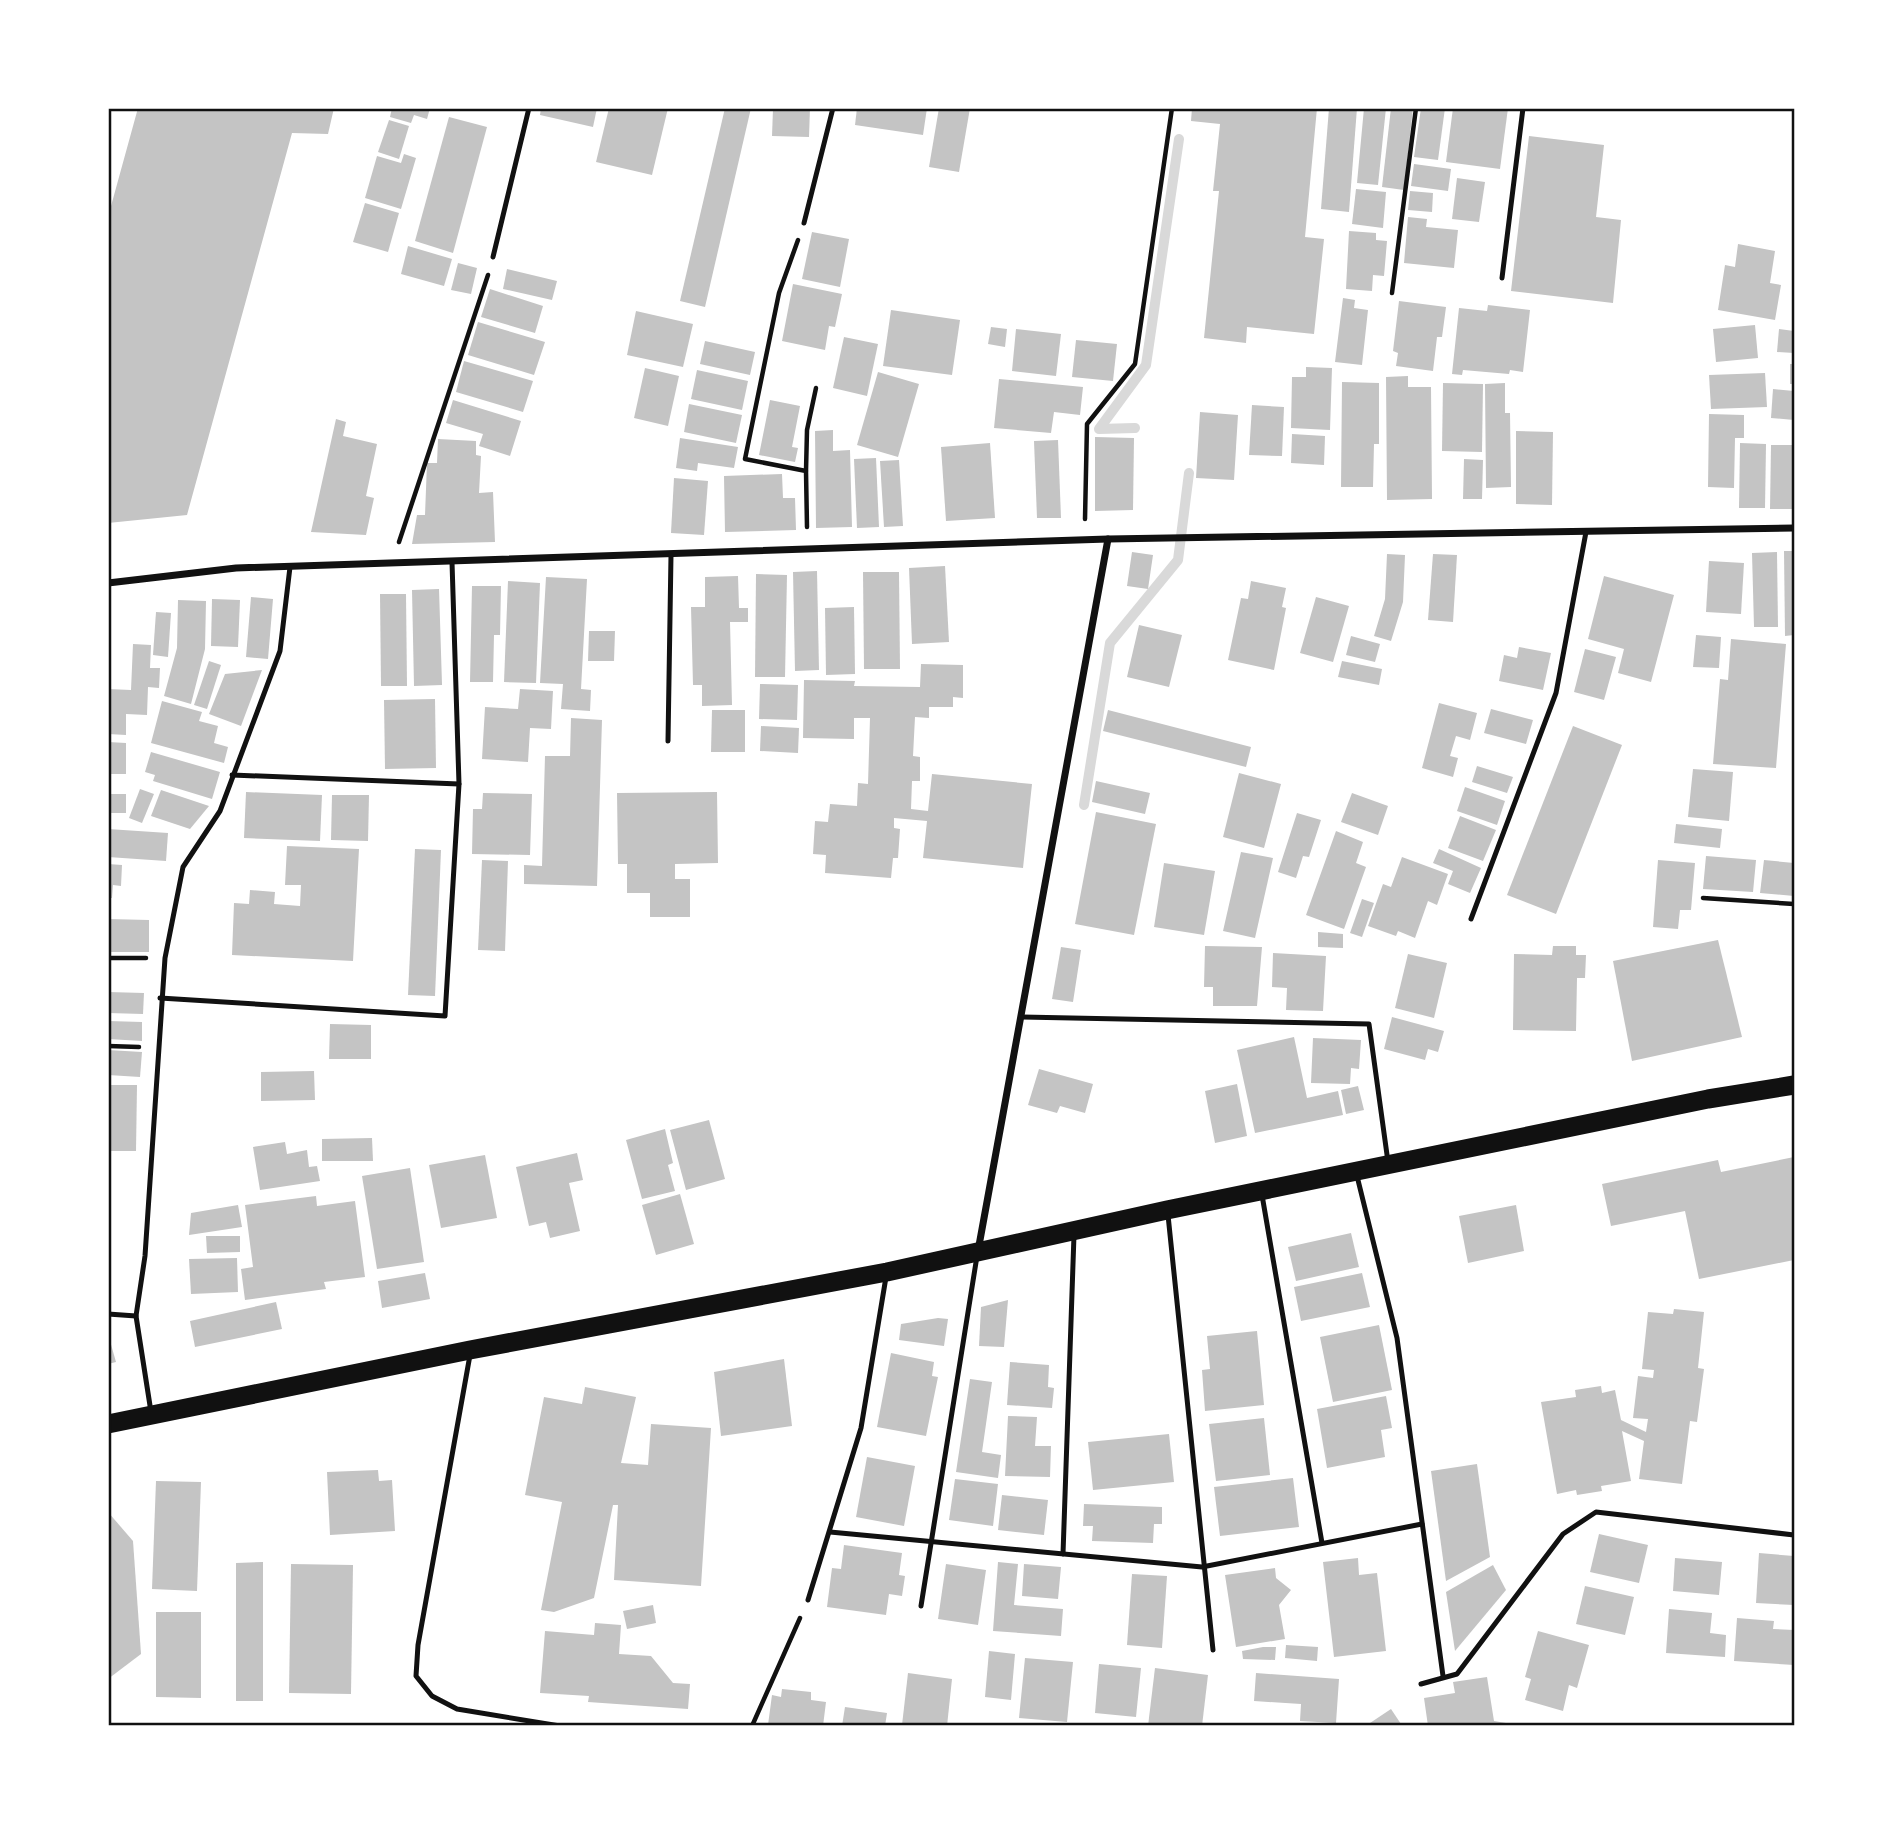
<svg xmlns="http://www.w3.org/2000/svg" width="1903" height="1834" font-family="Raleway,sans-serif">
	<rect width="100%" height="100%" fill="#fff"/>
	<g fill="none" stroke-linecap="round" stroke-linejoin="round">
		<g stroke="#d9d9d9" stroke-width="10">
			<polyline points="1135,428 1099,429 1146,365 1179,139"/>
			<polyline points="1084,805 1110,643 1178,560 1189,473"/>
		</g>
	</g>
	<g fill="#c4c4c4">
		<polygon points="138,108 334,108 328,134 292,133 187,515 108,523 108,217"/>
		<polygon points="392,108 430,108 427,119 414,115 411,123 390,117"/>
		<polygon points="541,108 597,108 593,127 540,115"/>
		<polygon points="609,108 668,108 652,175 596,162"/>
		<polygon points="725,108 751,108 705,307 680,301"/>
		<polygon points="781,108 810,108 809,137 772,136 773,109"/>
		<polygon points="857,108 927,108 923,135 855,125"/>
		<polygon points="939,108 970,108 959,172 929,167"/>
		<polygon points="1192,108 1317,108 1305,237 1324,239 1314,334 1247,327 1246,343 1204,338 1219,191 1213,191 1220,124 1191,121"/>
		<polygon points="1329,108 1357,108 1349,212 1321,209"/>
		<polygon points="1364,108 1386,108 1378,185 1357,183"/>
		<polygon points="1391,108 1413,108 1404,190 1382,187"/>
		<polygon points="1421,108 1445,108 1438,160 1414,157"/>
		<polygon points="1453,108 1508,108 1500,169 1446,162"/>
		<polygon points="449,117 487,127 453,253 415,241"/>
		<polygon points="389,120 409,126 399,159 378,152"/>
		<polygon points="1529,136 1604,145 1596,217 1621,220 1613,303 1511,291"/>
		<polygon points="404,154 416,158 401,209 365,198 377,156 401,163"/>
		<polygon points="1414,164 1451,169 1448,191 1411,186"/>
		<polygon points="1457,178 1485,182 1479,222 1452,219"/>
		<polygon points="1356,189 1386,192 1383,228 1352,224"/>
		<polygon points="1410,191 1433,193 1432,212 1408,210"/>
		<polygon points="365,203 399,213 388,252 353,242"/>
		<polygon points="1408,217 1427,219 1426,227 1458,230 1454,268 1404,263"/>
		<polygon points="1349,231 1376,233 1376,240 1387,241 1384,276 1373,275 1372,291 1346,289"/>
		<polygon points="812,232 849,239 840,287 802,279"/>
		<polygon points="1738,244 1775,251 1770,283 1781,285 1775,320 1718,310 1725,265 1735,267"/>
		<polygon points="408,246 452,259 444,286 401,274"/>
		<polygon points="458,263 477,268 471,294 451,290"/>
		<polygon points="507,269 557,281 552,300 503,289"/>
		<polygon points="793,284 842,294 835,327 829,326 825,350 782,341"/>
		<polygon points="490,289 543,306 535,333 481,317"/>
		<polygon points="1343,298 1355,300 1354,308 1368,310 1362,365 1335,362"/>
		<polygon points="1399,301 1446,307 1442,337 1437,337 1433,371 1396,366 1398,353 1393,351"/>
		<polygon points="1488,305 1530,310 1523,372 1510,370 1509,374 1463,370 1462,375 1452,374 1459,308 1487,311"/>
		<polygon points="891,310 960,320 952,375 883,366"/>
		<polygon points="636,311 693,324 683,367 627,355"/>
		<polygon points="478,322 545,342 534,375 468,355"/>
		<polygon points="1755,325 1758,358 1716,362 1713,329"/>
		<polygon points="991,327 1007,329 1005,347 988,344"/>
		<polygon points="1016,329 1061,334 1056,376 1012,371"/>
		<polygon points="1779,329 1794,331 1794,353 1777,352"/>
		<polygon points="844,337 878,344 867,396 833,388"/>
		<polygon points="1076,340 1117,344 1113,381 1072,377"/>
		<polygon points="705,341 755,352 750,375 700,364"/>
		<polygon points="464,361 533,381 523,412 456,392"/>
		<rect x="1790" y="364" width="4" height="20"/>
		<polygon points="1306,367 1332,368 1330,430 1291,428 1292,377 1306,377"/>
		<polygon points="645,368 679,376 668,426 634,418"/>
		<polygon points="697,370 748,381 742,410 691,399"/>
		<polygon points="878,372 919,384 898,457 857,445"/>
		<polygon points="1765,373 1767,407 1711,409 1709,375"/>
		<polygon points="1408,376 1408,387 1431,387 1432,499 1387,500 1386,377"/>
		<polygon points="999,379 1083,387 1080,415 1054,412 1051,433 994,428"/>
		<polygon points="1342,382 1379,383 1379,444 1374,444 1373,487 1341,487"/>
		<polygon points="1443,383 1483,384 1482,452 1442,451"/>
		<polygon points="1505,383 1505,413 1510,413 1511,487 1486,488 1485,384"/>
		<polygon points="1773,389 1794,391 1794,420 1771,418"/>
		<polygon points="453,400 521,421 510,456 479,446 483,434 446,423"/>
		<polygon points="770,400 800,406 792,447 798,448 795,462 759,455"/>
		<polygon points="689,404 742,415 736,443 684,432"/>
		<polygon points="1252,405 1284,407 1282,456 1249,455"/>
		<polygon points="1200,412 1238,415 1234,480 1196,478"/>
		<polygon points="1709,414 1744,415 1744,438 1735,438 1734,488 1708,487"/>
		<polygon points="336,419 346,422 343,436 377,444 366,496 374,498 366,535 311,532"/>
		<polygon points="833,430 833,451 850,450 852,527 816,528 815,431"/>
		<polygon points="1516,431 1553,432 1552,505 1516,504"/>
		<polygon points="1292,434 1325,436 1324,465 1291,463"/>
		<polygon points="1095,437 1134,438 1133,510 1095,511"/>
		<polygon points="680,438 738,447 734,468 698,463 697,471 676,468"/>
		<polygon points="438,439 476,441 476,455 481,456 479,493 493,492 495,542 412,544 417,515 425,515 427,463 437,463"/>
		<polygon points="1058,440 1061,518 1037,518 1034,441"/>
		<polygon points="990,443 995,518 946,521 941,447"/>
		<polygon points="1740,443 1766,444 1765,508 1739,508"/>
		<polygon points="1771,445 1794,445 1794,509 1770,509"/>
		<polygon points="876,458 879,527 857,528 854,459"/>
		<polygon points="1464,459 1483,460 1482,499 1463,499"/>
		<polygon points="899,460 903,526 884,527 880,461"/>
		<polygon points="782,474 783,498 795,498 796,530 725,532 724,476"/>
		<polygon points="674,478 708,481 704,535 671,533"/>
		<polygon points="1784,551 1794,551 1794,635 1785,636"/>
		<polygon points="1132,552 1153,555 1148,589 1127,586"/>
		<polygon points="1777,552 1778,627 1754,627 1752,553"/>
		<polygon points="1387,554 1405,555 1403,602 1391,641 1374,636 1385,599"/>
		<polygon points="1433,554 1457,555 1453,622 1428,620"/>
		<polygon points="1709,561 1744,563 1741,614 1706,612"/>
		<polygon points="945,566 949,642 912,644 909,568"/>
		<polygon points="817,571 819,670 795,671 793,572"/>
		<polygon points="863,572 899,572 900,669 864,669"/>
		<polygon points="756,574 787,575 785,677 755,677"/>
		<polygon points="738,576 739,608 748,608 748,622 730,622 732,705 702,706 702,685 693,685 691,607 705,607 705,577"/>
		<polygon points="1604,576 1674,595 1651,682 1618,673 1624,649 1588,639"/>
		<polygon points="546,577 587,579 581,689 591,690 590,711 561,709 563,684 540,683"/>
		<polygon points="508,581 540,583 536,683 504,682"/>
		<polygon points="1251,581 1286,588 1282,607 1286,608 1274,670 1228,660 1241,598 1248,599"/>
		<polygon points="472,586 501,586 500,635 494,635 493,682 470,682"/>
		<polygon points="439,589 442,685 414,686 412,590"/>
		<polygon points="380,594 406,594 407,686 381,686"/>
		<polygon points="251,597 273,599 268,659 246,657"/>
		<polygon points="1316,597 1349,606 1333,662 1300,653"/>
		<polygon points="212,599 240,600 238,647 211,646"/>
		<polygon points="178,600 206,601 205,649 191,704 164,696 177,648"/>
		<polygon points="854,607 855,674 826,675 825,608"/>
		<polygon points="156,612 171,613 168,657 153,655"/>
		<polygon points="1139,625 1182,635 1169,687 1127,677"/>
		<polygon points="589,631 615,631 614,661 588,661"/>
		<polygon points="1696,635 1721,637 1719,668 1693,667"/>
		<polygon points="1351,636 1380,644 1375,662 1346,655"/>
		<polygon points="1731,639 1786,644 1776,768 1713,764 1720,679 1728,680"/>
		<polygon points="133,644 151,645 150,668 160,668 159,688 148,687 147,715 126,714 126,735 108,734 108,689 131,690"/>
		<polygon points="1519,647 1551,653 1543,690 1499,681 1504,655 1517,658"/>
		<polygon points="1585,649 1616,657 1604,700 1574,692"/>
		<polygon points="209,661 221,665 207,709 194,705"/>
		<polygon points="1342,661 1382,669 1379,685 1338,677"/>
		<polygon points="921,664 963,665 963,698 953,697 953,707 929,707 929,718 915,717 913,756 920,757 920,781 912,781 911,809 928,811 932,774 1032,784 1023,868 923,858 927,821 894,818 894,828 900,829 898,858 893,858 891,878 825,873 826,855 813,854 815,821 828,822 830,804 857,806 858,783 868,784 870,718 854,718 854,739 803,738 804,680 855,681 854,686 920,687"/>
		<polygon points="262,670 241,726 209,714 225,674"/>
		<polygon points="760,684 798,685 797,720 759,719"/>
		<polygon points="520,689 553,691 551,729 530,728 528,762 482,759 485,707 518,709"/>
		<polygon points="435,699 436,768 385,769 384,700"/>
		<polygon points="162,701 202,712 199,721 218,726 214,743 228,747 224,763 151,743"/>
		<polygon points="1439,703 1477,713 1470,740 1456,736 1450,756 1458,758 1453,777 1422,768"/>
		<polygon points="1491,709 1533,720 1526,744 1484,733"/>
		<polygon points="712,710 745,710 745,752 711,752"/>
		<polygon points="1108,710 1251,747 1246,767 1103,731"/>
		<polygon points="571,718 602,720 597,886 524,884 524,865 542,866 545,756 570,756"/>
		<polygon points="761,726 799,728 798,753 760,751"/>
		<polygon points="1573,726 1622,745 1556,914 1507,895"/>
		<polygon points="108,742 126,743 126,774 108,774"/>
		<polygon points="151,752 220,772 212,799 153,781 155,775 145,772"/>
		<polygon points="1477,766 1513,777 1507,793 1472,782"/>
		<polygon points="1693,769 1733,772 1729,821 1688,817"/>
		<polygon points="1239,773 1281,784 1264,848 1223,837"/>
		<polygon points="1096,781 1150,793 1145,814 1092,802"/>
		<polygon points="1465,787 1505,801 1497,825 1457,811"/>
		<polygon points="140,789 154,794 142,823 129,818"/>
		<polygon points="161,790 209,806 190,829 151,816"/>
		<polygon points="246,792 322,795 320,841 244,838"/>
		<polygon points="717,792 718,863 675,864 675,879 690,879 690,917 650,917 650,893 627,893 627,864 618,864 617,793"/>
		<polygon points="483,793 532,794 530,855 472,854 473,809 482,809"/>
		<polygon points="1352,793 1388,806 1378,835 1341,822"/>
		<rect x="108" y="794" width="18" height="19"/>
		<polygon points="332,795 369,795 368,841 331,840"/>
		<polygon points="1096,812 1156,824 1134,935 1075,924"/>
		<polygon points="1297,813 1321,820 1309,857 1303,856 1296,878 1278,872"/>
		<polygon points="1460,816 1496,830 1483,861 1448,848"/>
		<polygon points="1676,824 1722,829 1720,848 1674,843"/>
		<polygon points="108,829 168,833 166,861 108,857"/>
		<polygon points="1336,831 1363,842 1356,863 1366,867 1344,929 1306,915"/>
		<polygon points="287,846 359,849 353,961 232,955 234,903 249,904 250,890 275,892 274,904 300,906 301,885 285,885"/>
		<polygon points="415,849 441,850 435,996 408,995"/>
		<polygon points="1439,849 1481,868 1470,893 1448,884 1453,871 1433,863"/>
		<polygon points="1241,852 1273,858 1255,938 1223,931"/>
		<polygon points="1706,856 1756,860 1753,892 1703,889"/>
		<polygon points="1402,857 1448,874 1437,905 1428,901 1415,938 1398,931 1396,936 1368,926 1383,884 1391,887"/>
		<polygon points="482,860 508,861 505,951 478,950"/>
		<polygon points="1658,860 1695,863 1691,910 1680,910 1678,929 1653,927"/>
		<polygon points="1764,860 1794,863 1794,896 1760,893"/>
		<polygon points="1164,863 1215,871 1204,935 1154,927"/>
		<polygon points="108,864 122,865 121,886 113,885 112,898 108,898"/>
		<polygon points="1362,899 1374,903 1362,937 1350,933"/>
		<polygon points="108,919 149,920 149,952 108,952"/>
		<polygon points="1318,932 1343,934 1343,948 1318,947"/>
		<polygon points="1718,940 1742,1037 1632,1061 1613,961"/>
		<polygon points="1205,946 1262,947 1257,1006 1213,1006 1213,987 1204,987"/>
		<polygon points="1553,946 1576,946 1576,955 1586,955 1585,978 1577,978 1576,1031 1513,1030 1514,954 1552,955"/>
		<polygon points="1061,947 1081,950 1073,1002 1052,999"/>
		<polygon points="1273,953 1326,956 1323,1011 1286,1010 1287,988 1272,987"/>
		<polygon points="1408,954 1447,963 1434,1018 1395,1008"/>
		<polygon points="108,992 144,993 143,1014 108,1013"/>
		<polygon points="1392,1017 1444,1031 1438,1052 1428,1049 1425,1060 1384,1049"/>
		<polygon points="108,1021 142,1022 142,1041 108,1039"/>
		<polygon points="330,1024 371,1025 371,1059 329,1059"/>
		<polygon points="1294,1037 1307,1098 1338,1091 1343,1115 1255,1133 1237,1050"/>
		<polygon points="1313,1038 1361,1040 1359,1069 1351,1068 1350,1084 1311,1083"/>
		<polygon points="108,1050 142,1052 140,1077 108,1075"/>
		<polygon points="1039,1069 1093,1084 1085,1113 1060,1106 1057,1113 1028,1105"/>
		<polygon points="314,1071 315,1100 261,1101 261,1072"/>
		<polygon points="1237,1084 1247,1136 1215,1143 1205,1091"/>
		<polygon points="108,1085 137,1085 136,1151 108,1151"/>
		<polygon points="1358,1086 1364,1110 1346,1114 1341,1090"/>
		<polygon points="709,1120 725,1179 686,1190 670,1130"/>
		<polygon points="665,1129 673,1163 668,1165 675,1191 642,1199 626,1140"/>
		<polygon points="372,1138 373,1161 322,1161 322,1139"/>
		<polygon points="285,1142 287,1154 307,1150 309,1167 317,1166 320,1181 260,1190 253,1147"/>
		<polygon points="577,1153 583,1180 569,1183 580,1231 550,1238 546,1222 529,1226 516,1167"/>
		<polygon points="485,1155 497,1218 441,1228 429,1165"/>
		<polygon points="1794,1157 1794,1260 1699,1279 1685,1211 1611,1226 1602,1184 1718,1160 1721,1172"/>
		<polygon points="410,1168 424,1262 377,1269 362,1176"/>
		<polygon points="680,1194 694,1244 656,1255 642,1205"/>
		<polygon points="316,1196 317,1206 355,1201 365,1277 324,1282 326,1289 245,1300 241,1269 253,1267 245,1205"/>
		<polygon points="238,1205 242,1227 189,1235 191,1213"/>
		<polygon points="1516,1205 1524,1251 1468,1263 1459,1216"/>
		<polygon points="1351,1233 1359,1267 1296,1281 1288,1247"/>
		<polygon points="206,1236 240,1236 240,1252 207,1253"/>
		<polygon points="237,1258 238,1292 191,1294 189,1259"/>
		<polygon points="425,1273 430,1299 382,1308 378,1281"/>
		<polygon points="1362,1273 1370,1307 1301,1321 1294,1287"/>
		<polygon points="1008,1300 1004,1347 979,1346 981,1307"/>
		<polygon points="276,1302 282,1329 195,1347 190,1321"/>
		<polygon points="1674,1309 1704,1312 1698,1368 1704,1369 1697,1422 1690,1421 1682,1484 1639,1479 1644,1441 1622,1431 1631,1481 1601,1486 1602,1491 1577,1495 1576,1490 1557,1494 1541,1402 1576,1397 1575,1390 1601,1386 1602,1393 1615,1390 1621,1420 1646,1432 1648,1419 1633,1418 1638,1376 1653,1378 1654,1370 1642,1369 1648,1312 1673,1314"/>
		<polygon points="938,1318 948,1319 944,1346 899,1340 901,1324"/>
		<polygon points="1379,1325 1392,1390 1333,1402 1320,1337"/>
		<polygon points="1257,1331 1264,1405 1205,1411 1202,1370 1210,1369 1207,1336"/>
		<polygon points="108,1334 116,1362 108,1364"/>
		<polygon points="891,1353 934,1362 932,1376 938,1377 926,1436 877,1427"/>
		<polygon points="784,1359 792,1426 721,1436 714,1372"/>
		<polygon points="1010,1362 1049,1365 1048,1387 1054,1388 1052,1408 1007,1405"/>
		<polygon points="970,1379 992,1382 982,1452 1001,1455 998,1478 956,1472"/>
		<polygon points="585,1387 636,1397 621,1463 648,1465 651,1424 711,1428 701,1586 614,1580 618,1505 613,1505 594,1598 554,1612 541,1610 562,1502 525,1495 544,1397 582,1404"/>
		<polygon points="1386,1396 1392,1428 1381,1430 1385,1457 1327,1468 1317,1409"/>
		<polygon points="1008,1416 1037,1417 1035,1446 1051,1446 1050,1477 1005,1476"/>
		<polygon points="1264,1418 1270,1475 1216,1481 1209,1424"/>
		<polygon points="1169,1434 1174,1482 1093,1490 1088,1442"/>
		<polygon points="867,1457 915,1466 904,1526 856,1517"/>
		<polygon points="1477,1464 1490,1557 1446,1581 1431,1471"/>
		<polygon points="378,1470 379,1481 392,1480 395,1531 330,1535 327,1472"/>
		<polygon points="1293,1478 1299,1527 1220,1536 1214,1487"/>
		<polygon points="955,1479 998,1484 993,1526 949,1520"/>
		<polygon points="156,1481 201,1482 197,1591 152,1589"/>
		<polygon points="1002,1495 1048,1500 1044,1535 998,1530"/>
		<polygon points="1084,1504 1162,1507 1162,1524 1154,1524 1153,1543 1092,1541 1093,1526 1083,1526"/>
		<polygon points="108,1512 133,1541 141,1654 108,1679"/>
		<polygon points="1599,1534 1648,1545 1639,1583 1590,1572"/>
		<polygon points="844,1545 902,1553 899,1575 905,1576 902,1596 889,1594 886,1615 827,1607 832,1568 841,1569"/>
		<polygon points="1759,1553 1794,1556 1794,1605 1756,1603"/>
		<polygon points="1358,1558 1359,1575 1377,1573 1386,1651 1334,1657 1323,1562"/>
		<polygon points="1675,1558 1722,1562 1719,1595 1673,1591"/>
		<polygon points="263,1562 263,1701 236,1701 236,1563"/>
		<polygon points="998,1562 1018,1564 1014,1605 1063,1609 1061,1636 993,1631"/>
		<polygon points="291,1564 353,1565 351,1694 289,1693"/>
		<polygon points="946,1564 986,1570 978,1625 938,1619"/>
		<polygon points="1024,1564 1061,1567 1058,1599 1022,1596"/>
		<polygon points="1493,1565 1506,1590 1455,1651 1446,1592"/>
		<polygon points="1275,1568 1276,1578 1291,1590 1279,1605 1285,1639 1236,1647 1225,1575"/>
		<polygon points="1132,1574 1167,1576 1162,1648 1127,1645"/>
		<polygon points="1585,1586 1634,1597 1625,1635 1576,1624"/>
		<polygon points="653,1605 656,1623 627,1629 623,1611"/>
		<polygon points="1669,1609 1712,1613 1710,1633 1726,1635 1725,1657 1666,1653"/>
		<polygon points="156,1612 201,1612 201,1698 156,1697"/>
		<polygon points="1737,1618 1774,1621 1773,1629 1794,1630 1794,1665 1734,1661"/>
		<polygon points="595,1623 621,1625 619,1654 651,1656 673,1683 690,1684 688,1709 588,1702 589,1696 540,1693 545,1631 594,1635"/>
		<polygon points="1538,1631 1589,1645 1577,1688 1569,1685 1563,1711 1525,1700 1531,1679 1525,1677"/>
		<polygon points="1286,1645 1318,1647 1317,1661 1285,1658"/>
		<polygon points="1263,1647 1276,1647 1275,1660 1243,1659 1242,1651"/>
		<polygon points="989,1651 1015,1654 1011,1700 985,1697"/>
		<polygon points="1025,1658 1073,1662 1067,1722 1019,1718"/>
		<polygon points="1099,1664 1141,1668 1136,1717 1095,1713"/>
		<polygon points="1155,1668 1208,1675 1202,1726 1148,1726"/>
		<polygon points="908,1673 952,1679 947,1726 902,1725"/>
		<polygon points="1256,1673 1339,1679 1336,1723 1300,1721 1301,1704 1254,1701"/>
		<polygon points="1487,1677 1494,1721 1506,1723 1506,1726 1428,1726 1424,1698 1455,1693 1453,1682"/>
		<polygon points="782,1689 811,1692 811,1700 826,1702 823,1726 768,1725 772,1695 781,1697"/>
		<polygon points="845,1707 887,1713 885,1726 842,1726"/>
		<polygon points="1391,1709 1401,1724 1372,1726 1370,1723"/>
	</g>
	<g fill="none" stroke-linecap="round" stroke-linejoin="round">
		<g stroke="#111" stroke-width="4.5">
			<polyline points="798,240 779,293 745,459 806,471 807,527"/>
			<polyline points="1392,293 1416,108"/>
			<polyline points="806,471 807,430 816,388"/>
			<polyline points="1085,519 1087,424 1135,364 1172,108"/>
			<polyline points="399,542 488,275"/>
			<polyline points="1703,898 1794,904"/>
			<polyline points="108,958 146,958"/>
			<polyline points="108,1046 139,1047"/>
			<polyline points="752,1726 800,1618"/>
		</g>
		<g stroke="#111" stroke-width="5">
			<polyline points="804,223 833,108"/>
			<polyline points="493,257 529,108"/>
			<polyline points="1502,278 1523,108"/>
			<polyline points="668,741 671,555"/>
			<polyline points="232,775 459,784"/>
			<polyline points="1471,919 1556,693 1586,532"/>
			<polyline points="160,998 445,1016 459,784 452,562"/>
			<polyline points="1022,1017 1369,1024 1388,1162"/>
			<polyline points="1357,1176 1397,1338 1443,1676"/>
			<polyline points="1262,1195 1322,1543"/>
			<polyline points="1168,1215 1213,1650"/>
			<polyline points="108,1314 136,1316"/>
			<polyline points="470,1355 418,1645 416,1676 432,1696 457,1709 560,1726"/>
			<polyline points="151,1412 136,1316 145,1256 165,958 183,867 220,811 280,651 290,567"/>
			<polyline points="830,1532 1202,1567 1422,1524"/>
			<polyline points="1063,1554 1074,1235"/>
			<polyline points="808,1600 861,1428 886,1277"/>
			<polyline points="921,1606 977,1256"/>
			<polyline points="1421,1684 1457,1674 1563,1534 1596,1512 1794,1535"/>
		</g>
		<g stroke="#111" stroke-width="7">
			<polyline points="108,583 236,568 1108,539 1794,528"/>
			<polyline points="978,1251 1108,539"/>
		</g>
		<polyline stroke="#111" stroke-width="19" points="108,1424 470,1350 887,1272 1167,1210 1708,1099 1794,1085"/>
	</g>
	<rect width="1903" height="1834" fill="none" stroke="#ffffff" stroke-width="220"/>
	<rect x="110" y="110" width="1683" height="1614" fill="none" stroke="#111" stroke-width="2.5"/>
</svg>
